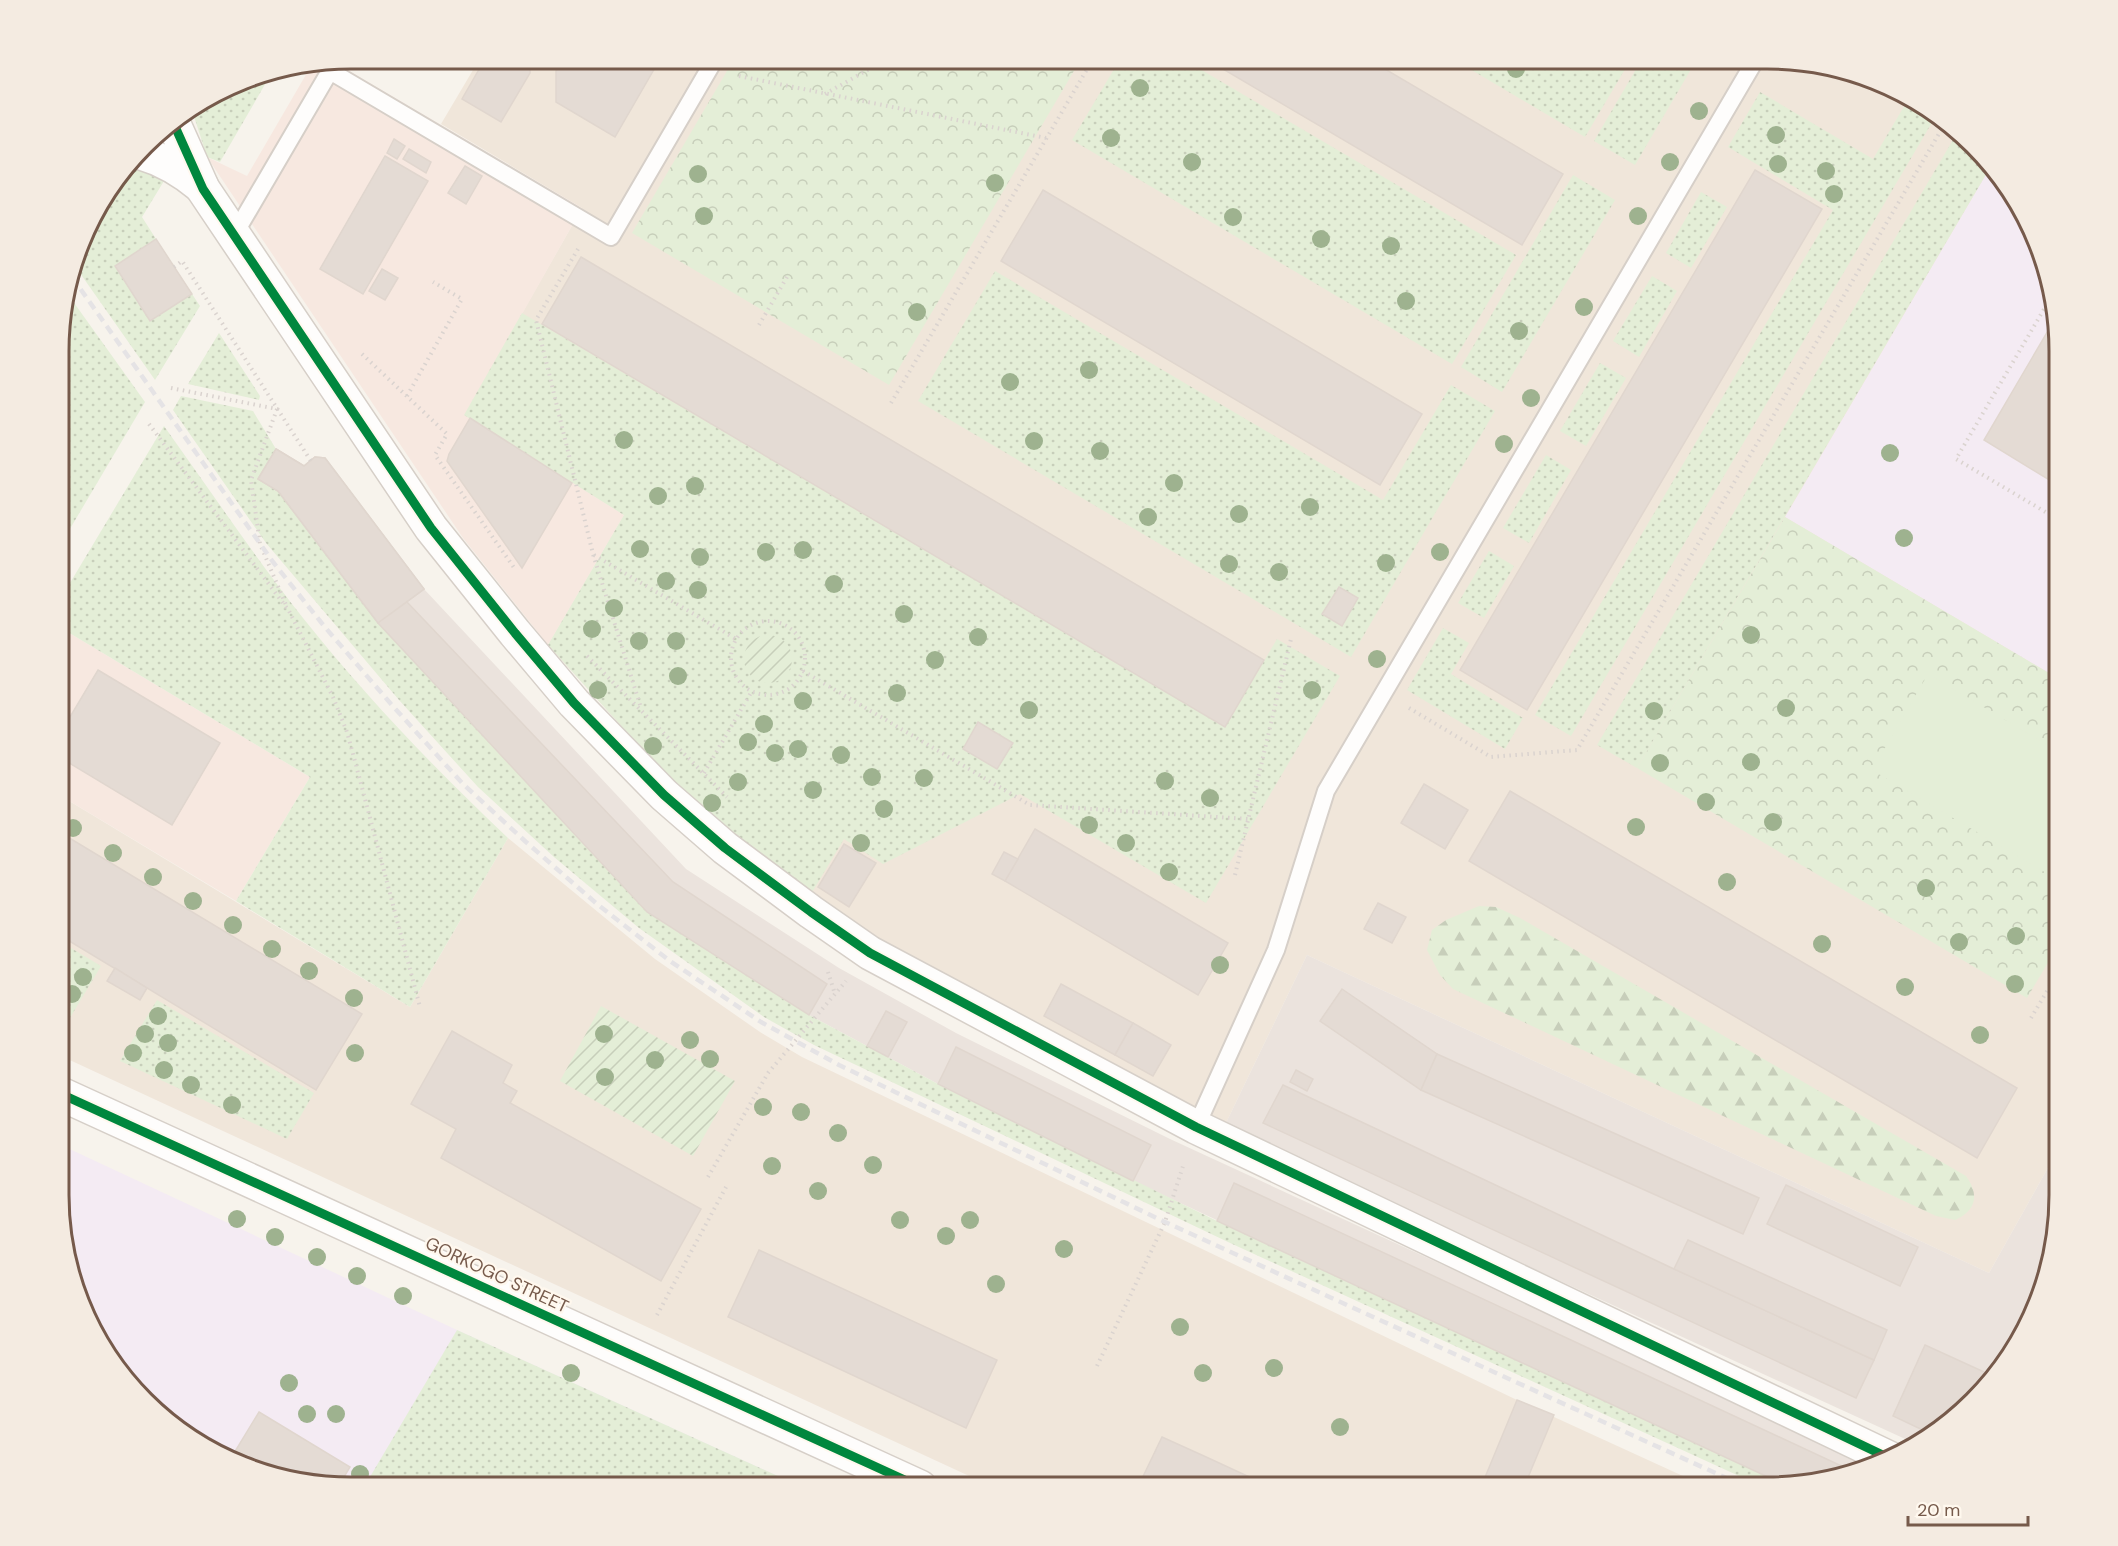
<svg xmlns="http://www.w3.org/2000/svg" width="2118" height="1546" font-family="'DM Sans',sans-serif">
	<defs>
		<pattern id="grass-dots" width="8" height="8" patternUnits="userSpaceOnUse" patternTransform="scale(1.5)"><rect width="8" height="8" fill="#e4eed7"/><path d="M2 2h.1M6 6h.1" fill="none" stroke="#c7ceba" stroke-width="1.8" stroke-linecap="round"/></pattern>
		<pattern id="forest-firs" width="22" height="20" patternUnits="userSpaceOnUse" patternTransform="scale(1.5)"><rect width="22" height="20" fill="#e4eed7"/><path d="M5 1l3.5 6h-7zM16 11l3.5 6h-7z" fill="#c7ceba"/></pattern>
		<pattern id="park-crowns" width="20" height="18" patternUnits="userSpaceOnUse" patternTransform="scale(1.5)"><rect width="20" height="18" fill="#e4eed7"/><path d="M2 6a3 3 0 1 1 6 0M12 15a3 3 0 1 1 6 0" fill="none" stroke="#c7ceba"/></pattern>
		<pattern id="garden-furrows" width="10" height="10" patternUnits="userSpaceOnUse" patternTransform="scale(1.5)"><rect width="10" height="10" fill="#e4eed7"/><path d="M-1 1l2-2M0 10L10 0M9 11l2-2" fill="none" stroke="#c7ceba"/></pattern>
	</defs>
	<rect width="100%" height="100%" fill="#f7f3ec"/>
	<g fill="#f0e6da">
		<polygon points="454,59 1786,59 1879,81 1945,119 2029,221 2059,332 2059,1148 1989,1273 1307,955 1224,1127 889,944 776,872 681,787 645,752 548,645 624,515 464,415 582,208 441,124 473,70"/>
		<polygon points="61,796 410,1007 508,838 655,959 760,1032 802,1057 1517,1400 1707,1487 993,1487 61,1056"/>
	</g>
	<g fill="#f7e8e0">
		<polygon points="334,62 582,208 465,415 624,515 548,645 463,538 207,157 247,176 311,66"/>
		<polygon points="61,628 310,777 236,901 61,796"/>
	</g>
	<g fill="#ebe3dd">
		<polygon points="424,589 686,869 839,968 956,1033 1170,1139 1872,1463 1783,1484 1133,1181 938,1084 809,1015 647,912 378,623"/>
		<polygon points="1307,955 1989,1273 2059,1148 2059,1214 2044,1290 1999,1373 1914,1443 1224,1127"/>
	</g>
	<g fill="#f4ebf3">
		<polygon points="1988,171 2029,221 2059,332 2059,679 1785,517"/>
		<polygon points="61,1145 457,1330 802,1487 332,1487 256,1472 173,1427 97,1341 61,1233"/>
	</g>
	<g fill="url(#grass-dots)">
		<polygon points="1120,59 1183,59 1516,255 1452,364 1072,140"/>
		<polygon points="1453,59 1631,59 1585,137"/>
		<polygon points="1642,59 1697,59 1635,165 1594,141"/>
		<polygon points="271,74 220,162 207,157 192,110 239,81"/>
		<polygon points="1760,92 1873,159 1909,98 1937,114 1571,736 1535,715 1833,210 1728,147"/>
		<polygon points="1957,133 1988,171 1637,768 1597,745"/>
		<polygon points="131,166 149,171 164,181 142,217 156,239 115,266 150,321 192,294 200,306 155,380 75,266 89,221"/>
		<polygon points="1573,175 1615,200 1502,392 1461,367"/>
		<polygon points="1701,192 1727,207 1691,268 1666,253"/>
		<polygon points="995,271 1383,500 1451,385 1495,411 1351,657 918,401"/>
		<polygon points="1652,276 1677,291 1639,357 1613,341"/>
		<polygon points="67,293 145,402 61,544 61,313"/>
		<polygon points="522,313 1225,727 1277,639 1340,676 1206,903 1020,794 883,864 844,839 811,894 776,872 681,787 645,752 548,645 624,515 464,415"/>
		<polygon points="219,333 260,396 259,400 188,384"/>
		<polygon points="1600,363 1626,378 1586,446 1560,431"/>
		<polygon points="181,396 253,411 276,449 258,479 278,491 378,623 647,912 809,1015 938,1084 1217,1221 1783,1484 1763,1487 1228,1242 814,1045 764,1017 639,928 554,857 478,787 399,700 266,543 173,410"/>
		<path d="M164,426C210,490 254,556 303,618C366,697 435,769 508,838L410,1007L236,901L310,777L61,628V598Z"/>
		<polygon points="1546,455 1571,470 1529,543 1503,528"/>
		<polygon points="1489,551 1514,566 1484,618 1458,603"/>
		<polygon points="1443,628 1469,643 1451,674 1523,718 1505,749 1407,690"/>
		<polygon points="61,942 101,966 61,1033"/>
		<polygon points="157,1000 314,1093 287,1139 120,1061"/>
		<polygon points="457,1330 802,1487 364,1487"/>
	</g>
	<path fill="url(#forest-firs)" d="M1479,906L1496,907L1520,918L1966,1176C1979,1194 1977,1210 1955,1220L1936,1216L1453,989L1440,975L1427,950L1432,930L1446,920Z"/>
	<g fill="url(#park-crowns)">
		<polygon points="734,59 1081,59 889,385 632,233"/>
		<polygon points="1785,517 2059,679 2059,944 2027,998 1637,768"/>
	</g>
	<g fill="url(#garden-furrows)">
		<circle cx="768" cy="659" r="24"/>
		<polygon points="601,1006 735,1081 693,1156 560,1081"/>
	</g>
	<polygon fill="#e4eed7" points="1928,674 2059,752 2059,856 2048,874 1872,770"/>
	<g fill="#e4dbd4" stroke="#e0d6ce" stroke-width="1.5">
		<polygon points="485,59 526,59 530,63 530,73 501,122 462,99"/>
		<polygon points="563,59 660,59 615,137 556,102 556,71"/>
		<polygon points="1206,59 1368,59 1563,174 1522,245"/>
		<polygon points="394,139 405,146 397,159 387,153"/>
		<polygon points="409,149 431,162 426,173 403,159"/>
		<polygon points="385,156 428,181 363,294 320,269"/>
		<polygon points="465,166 482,176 466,204 448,193"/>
		<polygon points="1755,170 1822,209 1527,710 1460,670"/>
		<polygon points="1043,190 1422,414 1380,485 1001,261"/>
		<polygon points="156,239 192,294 150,321 115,266"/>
		<polygon points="581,257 1264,660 1225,727 542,324"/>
		<polygon points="382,269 398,278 385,300 369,291"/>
		<polygon points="2049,329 2059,335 2059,468 2051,481 1984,440"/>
		<polygon points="470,418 572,483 522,568 447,461 449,454"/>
		<polygon points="276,449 304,466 315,457 325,458 424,589 378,623 278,491 258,479"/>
		<polygon points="276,449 304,466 315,457 325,458 424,589 378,623 278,491 258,479"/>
		<polygon points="1339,587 1358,598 1342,626 1322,614"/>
		<polygon points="407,602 673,882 827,984 809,1015 647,912 378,623"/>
		<polygon points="98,670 220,743 172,825 61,758 61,732"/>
		<polygon points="978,722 1013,743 997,769 963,749"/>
		<polygon points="1424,784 1468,810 1445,849 1401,823"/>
		<polygon points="1510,791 2017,1088 1977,1158 1469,861"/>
		<polygon points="1035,829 1228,943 1198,995 1005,881"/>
		<polygon points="61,833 362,1014 316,1090 61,936"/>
		<polygon points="844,844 876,863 849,907 818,887"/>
		<polygon points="1004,852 1018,859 1005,881 992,874"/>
		<polygon points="1378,903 1406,917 1392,943 1364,929"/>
		<polygon points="115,968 147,988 140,1000 107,981"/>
		<polygon points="1061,984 1133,1023 1115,1055 1044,1016"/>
		<polygon points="1342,989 1437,1054 1421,1090 1320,1021"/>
		<polygon points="886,1011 907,1022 888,1057 867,1046"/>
		<polygon points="1133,1023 1171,1045 1153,1076 1115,1055"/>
		<polygon points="452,1031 512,1065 503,1083 517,1091 510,1103 701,1209 661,1281 441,1158 456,1129 411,1104"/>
		<polygon points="956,1047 1151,1145 1133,1181 938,1084"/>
		<polygon points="1437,1054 1759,1198 1743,1234 1421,1090"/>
		<polygon points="1296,1070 1313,1079 1307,1091 1290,1082"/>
		<polygon points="1283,1085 1674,1269 1874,1360 1856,1398 1263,1123"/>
		<polygon points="1234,1183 1848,1469 1783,1484 1217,1221"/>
		<polygon points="1786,1185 1918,1247 1900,1286 1767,1224"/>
		<polygon points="1688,1240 1887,1330 1874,1360 1674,1269"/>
		<polygon points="759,1250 997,1360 966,1428 728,1317"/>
		<polygon points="2047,1273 2044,1290 2027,1322 2022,1319"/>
		<polygon points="1925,1345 1995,1377 1927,1432 1893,1416"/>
		<polygon points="1517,1400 1554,1415 1524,1487 1481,1487"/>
		<polygon points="259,1412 350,1467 338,1487 256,1472 231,1458"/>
		<polygon points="1162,1437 1204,1456 1271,1487 1138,1487"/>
	</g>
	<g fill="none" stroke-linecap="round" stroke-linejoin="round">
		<defs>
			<g id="lane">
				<polyline points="234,235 330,71 611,237 715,59"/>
				<polyline points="1196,1127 1276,950 1326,791 1756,59"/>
			</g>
			<g id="street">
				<polyline points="173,122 203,189 431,528 515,633 574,703 664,795 725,848 811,912 870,953 1196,1127 1891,1459"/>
				<path d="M141,153C165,160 183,171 202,187"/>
				<polyline points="61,1094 920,1487"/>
			</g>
		</defs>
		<use href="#lane" stroke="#d6cfc8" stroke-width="20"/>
		<use href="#street" stroke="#d6cfc8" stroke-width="36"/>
		<g stroke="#dad3cf" stroke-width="4" stroke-dasharray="1.5 4.5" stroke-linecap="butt">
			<polyline points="739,76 1046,138"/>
			<polyline points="825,94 887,59"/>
			<polyline points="578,249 536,320 593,554 641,708"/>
			<polyline points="174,267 182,261 311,461"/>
			<polyline points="2050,299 1956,459 2059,520"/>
			<polyline points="759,325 787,277"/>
			<polyline points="362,354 447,434 435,455 515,569"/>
			<polyline points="171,388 277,409 251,480 260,544 286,605"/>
			<polyline points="407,396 462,299 433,282"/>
			<polyline points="891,403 1093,59"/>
			<polyline points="149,424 289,611 333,697 347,732 356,765 420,1007"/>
			<polyline points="594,555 736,639"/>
			<circle cx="768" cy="658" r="37"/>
			<polyline points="587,656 727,797"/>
			<polyline points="803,671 1030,805 1248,819"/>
			<polyline points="1409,708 1491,757 1577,750 1947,120"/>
			<polyline points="704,773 752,691"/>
			<polyline points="1235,875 1291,639"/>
			<polyline points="828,972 835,994"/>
			<polyline points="2031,1018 2059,971"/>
			<polyline points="708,1177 768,1073 846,981"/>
			<polyline points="657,1315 726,1187"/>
			<polyline points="1097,1366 1165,1222 1184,1163"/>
		</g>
		<use href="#lane" stroke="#fefdfc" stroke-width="16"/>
		<use href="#street" stroke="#fefdfc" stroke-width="33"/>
		<polyline stroke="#e5e3e5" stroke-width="4.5" stroke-dasharray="9 6" stroke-linecap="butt" points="72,277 273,562 324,626 391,704 463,784 526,842 597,904 670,961 761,1022 839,1065 1165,1222 1746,1487"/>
		<defs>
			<g id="cycleway">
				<polyline points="173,122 203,189 431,528 515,633 574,703 664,795 725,848 811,912 870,953 1196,1127 1891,1459"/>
				<polyline points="61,1094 920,1487"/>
			</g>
		</defs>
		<use href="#cycleway" stroke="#fff8ee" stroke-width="13"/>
		<use href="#cycleway" stroke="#00873e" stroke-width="9"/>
	</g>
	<g fill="#9eb28f">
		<circle cx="1516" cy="69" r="9"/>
		<circle cx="1140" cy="88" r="9"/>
		<circle cx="1699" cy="111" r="9"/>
		<circle cx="1776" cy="135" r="9"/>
		<circle cx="1111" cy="138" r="9"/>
		<circle cx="1192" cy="162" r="9"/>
		<circle cx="1670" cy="162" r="9"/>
		<circle cx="1778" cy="164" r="9"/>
		<circle cx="1826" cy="171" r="9"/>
		<circle cx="698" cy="174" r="9"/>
		<circle cx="995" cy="183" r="9"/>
		<circle cx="1834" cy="194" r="9"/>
		<circle cx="704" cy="216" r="9"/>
		<circle cx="1638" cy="216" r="9"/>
		<circle cx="1233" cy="217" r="9"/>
		<circle cx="1321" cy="239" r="9"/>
		<circle cx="1391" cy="246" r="9"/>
		<circle cx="1406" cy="301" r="9"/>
		<circle cx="1584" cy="307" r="9"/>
		<circle cx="917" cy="312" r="9"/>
		<circle cx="1519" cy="331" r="9"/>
		<circle cx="1089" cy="370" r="9"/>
		<circle cx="1010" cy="382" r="9"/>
		<circle cx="1531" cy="398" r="9"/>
		<circle cx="624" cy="440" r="9"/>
		<circle cx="1034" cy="441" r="9"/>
		<circle cx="1504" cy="444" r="9"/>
		<circle cx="1100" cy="451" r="9"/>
		<circle cx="1890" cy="453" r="9"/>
		<circle cx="1174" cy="483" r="9"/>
		<circle cx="695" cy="486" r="9"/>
		<circle cx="658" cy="496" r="9"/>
		<circle cx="1310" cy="507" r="9"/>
		<circle cx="1239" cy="514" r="9"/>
		<circle cx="1148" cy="517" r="9"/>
		<circle cx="1904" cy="538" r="9"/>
		<circle cx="640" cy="549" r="9"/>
		<circle cx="803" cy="550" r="9"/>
		<circle cx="766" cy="552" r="9"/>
		<circle cx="1440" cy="552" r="9"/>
		<circle cx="700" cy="557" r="9"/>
		<circle cx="1386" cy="563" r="9"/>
		<circle cx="1229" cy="564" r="9"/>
		<circle cx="1279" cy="572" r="9"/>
		<circle cx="666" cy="581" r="9"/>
		<circle cx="834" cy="584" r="9"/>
		<circle cx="698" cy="590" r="9"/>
		<circle cx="614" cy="608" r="9"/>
		<circle cx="904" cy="614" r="9"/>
		<circle cx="592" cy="629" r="9"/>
		<circle cx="1751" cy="635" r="9"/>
		<circle cx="978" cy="637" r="9"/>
		<circle cx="639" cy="641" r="9"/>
		<circle cx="676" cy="641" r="9"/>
		<circle cx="1377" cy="659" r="9"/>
		<circle cx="935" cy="660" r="9"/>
		<circle cx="678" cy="676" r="9"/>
		<circle cx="598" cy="690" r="9"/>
		<circle cx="1312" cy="690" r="9"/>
		<circle cx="897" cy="693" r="9"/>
		<circle cx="803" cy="701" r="9"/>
		<circle cx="1786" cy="708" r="9"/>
		<circle cx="1029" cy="710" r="9"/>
		<circle cx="1654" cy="711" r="9"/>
		<circle cx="764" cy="724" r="9"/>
		<circle cx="748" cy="742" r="9"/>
		<circle cx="653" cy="746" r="9"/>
		<circle cx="798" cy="749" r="9"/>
		<circle cx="775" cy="753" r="9"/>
		<circle cx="841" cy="755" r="9"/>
		<circle cx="1751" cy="762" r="9"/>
		<circle cx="1660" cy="763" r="9"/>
		<circle cx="872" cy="777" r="9"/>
		<circle cx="924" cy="778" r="9"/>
		<circle cx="1165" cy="781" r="9"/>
		<circle cx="738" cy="782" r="9"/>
		<circle cx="813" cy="790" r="9"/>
		<circle cx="1210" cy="798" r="9"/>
		<circle cx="1706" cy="802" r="9"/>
		<circle cx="712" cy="803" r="9"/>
		<circle cx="884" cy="809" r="9"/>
		<circle cx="1773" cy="822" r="9"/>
		<circle cx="1089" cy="825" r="9"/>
		<circle cx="1636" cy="827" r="9"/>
		<circle cx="73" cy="828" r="9"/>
		<circle cx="861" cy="843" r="9"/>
		<circle cx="1126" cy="843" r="9"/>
		<circle cx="113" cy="853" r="9"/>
		<circle cx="1169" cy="872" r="9"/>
		<circle cx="153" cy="877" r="9"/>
		<circle cx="1727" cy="882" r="9"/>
		<circle cx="1926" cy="888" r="9"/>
		<circle cx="193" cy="901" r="9"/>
		<circle cx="233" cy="925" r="9"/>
		<circle cx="2016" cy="936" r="9"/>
		<circle cx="1959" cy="942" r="9"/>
		<circle cx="1822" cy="944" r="9"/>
		<circle cx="272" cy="949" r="9"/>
		<circle cx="1220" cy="965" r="9"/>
		<circle cx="309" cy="971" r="9"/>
		<circle cx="83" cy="977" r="9"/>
		<circle cx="2015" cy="984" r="9"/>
		<circle cx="1905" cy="987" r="9"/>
		<circle cx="72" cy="994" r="9"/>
		<circle cx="354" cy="998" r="9"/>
		<circle cx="158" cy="1016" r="9"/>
		<circle cx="145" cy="1034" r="9"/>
		<circle cx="604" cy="1034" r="9"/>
		<circle cx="1980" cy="1035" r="9"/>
		<circle cx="690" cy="1040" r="9"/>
		<circle cx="168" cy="1043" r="9"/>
		<circle cx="133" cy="1053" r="9"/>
		<circle cx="355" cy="1053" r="9"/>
		<circle cx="710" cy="1059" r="9"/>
		<circle cx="655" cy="1060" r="9"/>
		<circle cx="164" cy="1070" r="9"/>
		<circle cx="605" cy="1077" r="9"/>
		<circle cx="191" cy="1085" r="9"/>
		<circle cx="232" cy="1105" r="9"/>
		<circle cx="763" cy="1107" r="9"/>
		<circle cx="801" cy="1112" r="9"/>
		<circle cx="838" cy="1133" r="9"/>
		<circle cx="873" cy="1165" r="9"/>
		<circle cx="772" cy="1166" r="9"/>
		<circle cx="818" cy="1191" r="9"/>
		<circle cx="237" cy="1219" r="9"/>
		<circle cx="900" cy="1220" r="9"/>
		<circle cx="970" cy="1220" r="9"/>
		<circle cx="946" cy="1236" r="9"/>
		<circle cx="275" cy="1237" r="9"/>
		<circle cx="1064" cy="1249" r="9"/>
		<circle cx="317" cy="1257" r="9"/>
		<circle cx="357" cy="1276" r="9"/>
		<circle cx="996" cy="1284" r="9"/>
		<circle cx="403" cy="1296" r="9"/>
		<circle cx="1180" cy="1327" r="9"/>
		<circle cx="1274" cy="1368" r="9"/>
		<circle cx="571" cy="1373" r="9"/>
		<circle cx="1203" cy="1373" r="9"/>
		<circle cx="289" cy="1383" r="9"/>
		<circle cx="307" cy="1414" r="9"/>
		<circle cx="336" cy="1414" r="9"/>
		<circle cx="1340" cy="1427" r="9"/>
		<circle cx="360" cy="1474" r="9"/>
	</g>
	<g text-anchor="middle" stroke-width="4.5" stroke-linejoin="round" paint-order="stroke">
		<g font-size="18" fill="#765a4b" stroke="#fff8ee">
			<text transform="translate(497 1275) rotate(25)" y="6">GORKOGO STREET</text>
		</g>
	</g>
	<path d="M0 0H2118V1546H0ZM351 69H1767A282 282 0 0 1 2049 351V1195A282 282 0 0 1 1767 1477H351A282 282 0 0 1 69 1195V351A282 282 0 0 1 351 69Z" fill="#f4ebe1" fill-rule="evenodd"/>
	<path fill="none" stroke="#765a4b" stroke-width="3" d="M351 69H1767A282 282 0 0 1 2049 351V1195A282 282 0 0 1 1767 1477H351A282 282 0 0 1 69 1195V351A282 282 0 0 1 351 69Z"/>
	<path d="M1908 1516v9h120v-9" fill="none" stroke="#765a4b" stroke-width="3"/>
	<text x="1917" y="1516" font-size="18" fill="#765a4b" stroke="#fff8ee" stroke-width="4.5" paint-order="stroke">20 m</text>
</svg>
